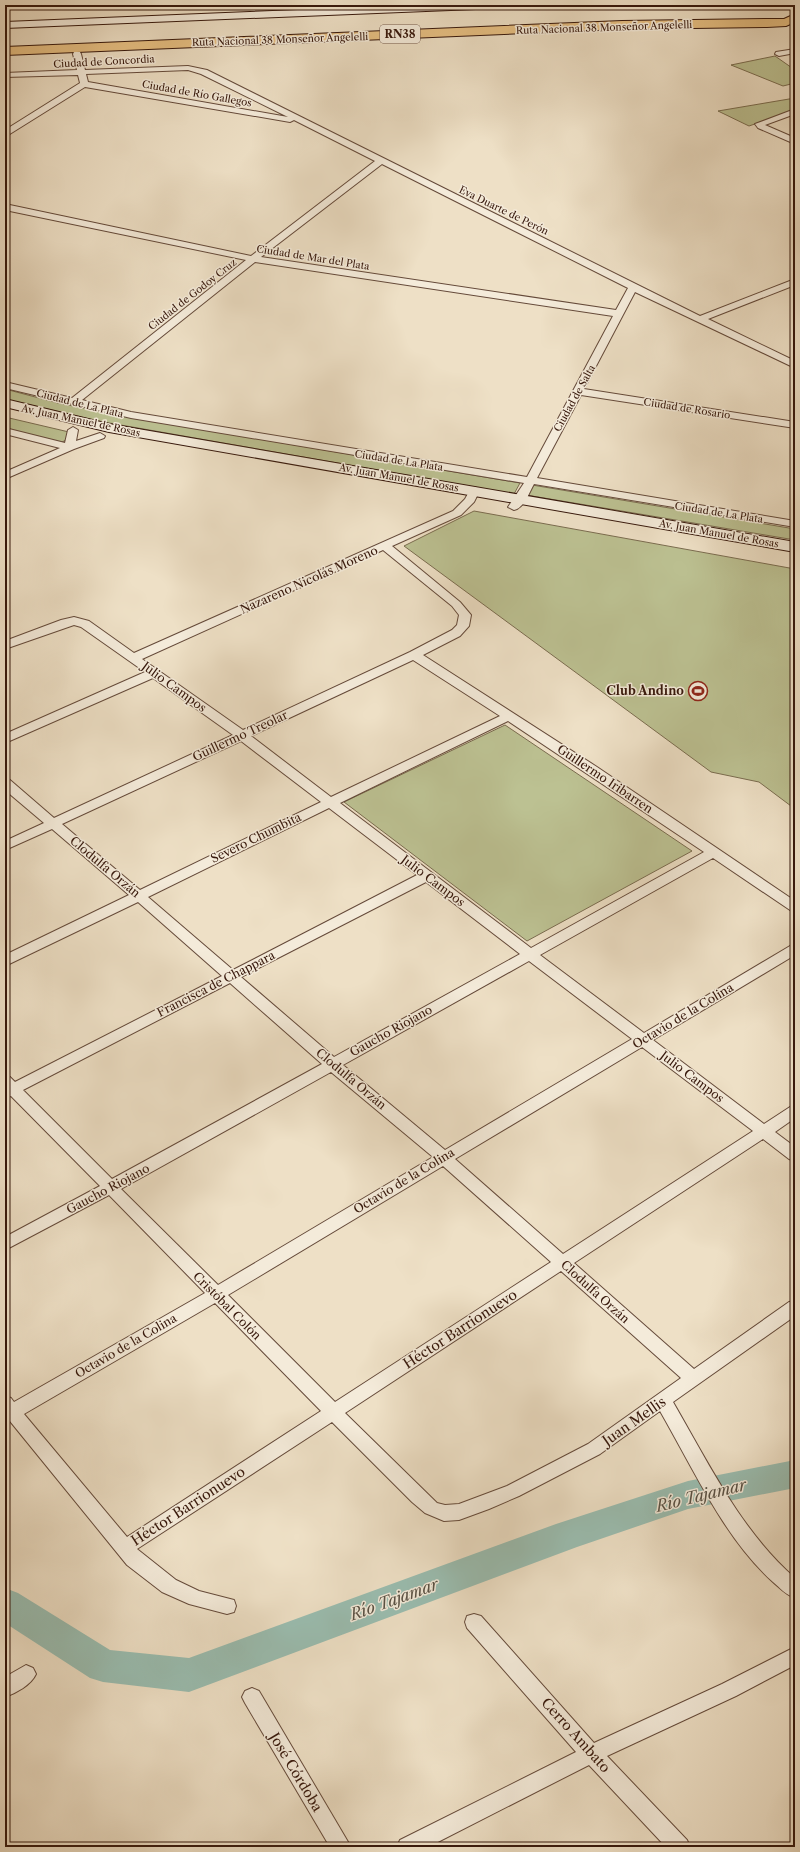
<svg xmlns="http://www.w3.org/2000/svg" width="800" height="1852" font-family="'Libre Caslon Text',serif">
	<rect width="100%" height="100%" fill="#eee0c6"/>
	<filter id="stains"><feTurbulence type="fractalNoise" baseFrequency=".005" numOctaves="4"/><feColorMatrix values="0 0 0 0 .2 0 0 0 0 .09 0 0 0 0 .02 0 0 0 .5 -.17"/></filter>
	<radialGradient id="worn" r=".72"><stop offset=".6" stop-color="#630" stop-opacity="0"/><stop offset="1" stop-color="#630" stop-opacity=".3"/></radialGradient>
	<g fill="#bcc192" stroke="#7a6c4f">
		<polygon points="775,56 795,70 795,83 783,86 731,65"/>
		<polygon points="795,98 795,110 749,126 718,111"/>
		<polygon points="5,389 58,403 129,417 520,483 514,494 98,421 5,399"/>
		<polygon points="5,417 69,432 69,438 59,444 5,432"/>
		<polygon points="532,485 795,529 795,540 526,495"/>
		<polygon points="474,511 795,569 795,809 759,782 711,772 404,546"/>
		<polygon points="505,725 692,851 527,941 344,802"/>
	</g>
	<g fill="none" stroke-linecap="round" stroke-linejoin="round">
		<polygon fill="#9abdb0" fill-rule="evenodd" points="795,1460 795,1488 688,1509 577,1547 189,1692 103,1682 90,1678 5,1623 5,1588 18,1593 110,1650 189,1658 556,1524 688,1481"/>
		<defs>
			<g id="street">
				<polygon points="795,49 795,53 779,56 775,54 776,52"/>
				<path d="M74,52H80L81,54L85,70L188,66L207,70L700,316L795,279V285L708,319L795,361V368L635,292L584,389L795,422V428L581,395L537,478L795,521V527L534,484C529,493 524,508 514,510L508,507L524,483L131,418L5,388V382L72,398L246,260L5,210V204L251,256L375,161L294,120L290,122L85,87L5,137V130L80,83L78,75L5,77V73L77,70L73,54ZM188,70L201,74L288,117L88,82L86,74ZM382,164L628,288L616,310L261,257ZM255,262L613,316L527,477L131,412L82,400Z"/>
				<polygon points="795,109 795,114 765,125 795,138 795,144 758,128 755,124"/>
				<polygon points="73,427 78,430 76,441 100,433 105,436 104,438 74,449 5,479 5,472 60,448 5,434 5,428 65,443 68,430"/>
				<path d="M475,487L480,490L474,502L461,515L392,546L460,602L471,615L469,626L460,636L423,655L597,767L795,901V911L790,910L713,858L540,955L644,1033L790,946L795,944V955L653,1040L764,1124L790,1107L795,1106V1118L775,1132L795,1147V1161L789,1159L763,1139L574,1263L694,1369L789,1302L795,1301V1316L673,1402C709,1464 741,1531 795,1578V1598C786,1595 780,1588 773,1582C724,1538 693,1468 660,1411L600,1454L519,1496L489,1509L459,1520L444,1521L425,1513L412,1502L332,1422L137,1549L176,1580L199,1591L234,1600L236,1606L234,1612L227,1614L189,1604L162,1592L127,1565L5,1415V1396L11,1398L14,1402L205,1293L109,1195L5,1250V1237L100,1186L11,1096L5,1098V1076L10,1077L15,1082L222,976L138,902L5,966V955L129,895L52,829L5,850V841L44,823L5,790V779L10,780L54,818L233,735L153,678L5,743V734L145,672L81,627L74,625L5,649V641L61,620L74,617L89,621L134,653L453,511L465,499L471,488ZM383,550L452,606L459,615L457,625L452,630L410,652L243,730L142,659ZM413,660L500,716L331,797L251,736ZM508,721L704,852L531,948L340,803ZM241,741L321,802L140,890L62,824ZM329,808L417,875L233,970L148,897ZM426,882L520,954L334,1057L241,977ZM529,961L632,1039L445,1150L343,1065ZM230,983L322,1064L112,1179L23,1090ZM642,1047L753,1131L563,1254L455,1159ZM331,1072L433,1157L218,1285L121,1189ZM443,1166L551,1262L335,1402L228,1295ZM561,1271L681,1378L588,1444L507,1486L459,1504L445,1505L437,1503L345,1413ZM215,1303L321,1411L127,1537L24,1414Z"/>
				<polygon points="474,1614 481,1616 594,1743 722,1684 795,1647 795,1665 736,1696 607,1756 687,1840 690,1847 666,1847 589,1765 428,1847 397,1847 400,1840 576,1752 467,1628 465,1622 467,1616"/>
				<path d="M26,1665L33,1668L36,1674C31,1685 16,1693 5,1697V1677Z"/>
				<polygon points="252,1688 259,1691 351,1847 330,1847 245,1703 242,1697 245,1691"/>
			</g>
			<g id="secondary">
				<polygon points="421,5 505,5 500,8 5,28 5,22"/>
				<polygon points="5,399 109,424 795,542 795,552 109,432 5,407"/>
			</g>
			<polygon id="highway" points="795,14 795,22 786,26 767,27 622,29 5,55 5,47 622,21 767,19 784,19"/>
		</defs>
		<use href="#street" stroke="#654a3a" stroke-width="2"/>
		<use href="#secondary" stroke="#37180c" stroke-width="2"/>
		<use href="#highway" stroke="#37180c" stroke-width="2"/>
		<use href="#street" fill="#f4ebda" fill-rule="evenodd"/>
		<use href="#secondary" fill="#f4ebda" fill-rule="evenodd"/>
		<use href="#highway" fill="#e7c083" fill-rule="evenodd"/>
	</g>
	<defs>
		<symbol id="stadium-ring" viewBox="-11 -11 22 22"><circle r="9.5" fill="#f4ebda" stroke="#8f2418" stroke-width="1.5"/><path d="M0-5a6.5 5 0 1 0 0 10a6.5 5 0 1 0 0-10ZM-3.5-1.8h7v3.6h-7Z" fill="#8f2418"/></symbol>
	</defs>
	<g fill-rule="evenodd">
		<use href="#stadium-ring" x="687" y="680" width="22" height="22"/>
	</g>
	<g text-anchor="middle" stroke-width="3" stroke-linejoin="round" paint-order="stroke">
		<g font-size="10" fill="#37180c" stroke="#f4ebda">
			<text transform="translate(604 27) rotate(-2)" y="4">Ruta Nacional 38 Monseñor Angelelli</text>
			<text transform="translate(280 39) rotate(-2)" y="4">Ruta Nacional 38 Monseñor Angelelli</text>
			<text transform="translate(104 61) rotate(-3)" y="4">Ciudad de Concordia</text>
			<text transform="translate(197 93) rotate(10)" y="4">Ciudad de Río Gallegos</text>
			<text transform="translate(504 210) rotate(26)" y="4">Eva Duarte de Perón</text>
			<text transform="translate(313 257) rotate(9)" y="4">Ciudad de Mar del Plata</text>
			<text transform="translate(192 294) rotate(-38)" y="4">Ciudad de Godoy Cruz</text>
			<text transform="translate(574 398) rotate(-61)" y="4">Ciudad de Salta</text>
			<text transform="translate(80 403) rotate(14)" y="4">Ciudad de La Plata</text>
			<text transform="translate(687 408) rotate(9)" y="4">Ciudad de Rosario</text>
			<text transform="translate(81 420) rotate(12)" y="4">Av. Juan Manuel de Rosas</text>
			<text transform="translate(399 460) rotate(9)" y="4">Ciudad de La Plata</text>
			<text transform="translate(399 477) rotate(10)" y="4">Av. Juan Manuel de Rosas</text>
			<text transform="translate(719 512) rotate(9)" y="4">Ciudad de La Plata</text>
			<text transform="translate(719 533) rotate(10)" y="4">Av. Juan Manuel de Rosas</text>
		</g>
		<rect fill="#f4ebda" stroke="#70574a" stroke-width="1" x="380" y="25" width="40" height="18" rx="3"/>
		<g font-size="11" font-weight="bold" fill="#37180c">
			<text x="400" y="38">RN38</text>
		</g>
		<g font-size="12" fill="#37180c" stroke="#f4ebda">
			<text transform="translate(309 580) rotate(-24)" y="4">Nazareno Nicolás Moreno</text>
			<text transform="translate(174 687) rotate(36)" y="4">Julio Campos</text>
			<text transform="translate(240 736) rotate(-25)" y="4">Guillermo Treolar</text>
			<text transform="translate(605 779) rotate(34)" y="4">Guillermo Iribarren</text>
			<text transform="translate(256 838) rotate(-26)" y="4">Severo Chumbita</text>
			<text transform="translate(105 867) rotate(40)" y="4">Clodulfa Orzán</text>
			<text transform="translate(433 881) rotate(37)" y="4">Julio Campos</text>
			<text transform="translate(216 984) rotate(-27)" y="4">Francisca de Chappara</text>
			<text transform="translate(683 1016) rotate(-31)" y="4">Octavio de la Colina</text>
			<text transform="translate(391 1031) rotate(-29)" y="4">Gaucho Riojano</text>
			<text transform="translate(692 1077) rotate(37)" y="4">Julio Campos</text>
			<text transform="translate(351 1079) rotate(40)" y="4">Clodulfa Orzán</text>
			<text transform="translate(404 1181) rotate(-31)" y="4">Octavio de la Colina</text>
			<text transform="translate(108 1189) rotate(-28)" y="4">Gaucho Riojano</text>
			<text transform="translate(595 1292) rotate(42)" y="4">Clodulfa Orzán</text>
			<text transform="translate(227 1306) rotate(45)" y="4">Cristóbal Colón</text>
			<text transform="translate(126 1346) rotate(-30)" y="4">Octavio de la Colina</text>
		</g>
		<g font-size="12" font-weight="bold" fill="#37180c" stroke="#f4ebda" text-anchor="end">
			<text x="684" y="695">Club Andino</text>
		</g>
		<g font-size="14" fill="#37180c" stroke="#f4ebda">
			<text transform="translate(460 1329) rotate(-33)" y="5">Héctor Barrionuevo</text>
			<text transform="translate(634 1421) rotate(-35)" y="5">Juan Mellis</text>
			<text transform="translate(188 1506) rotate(-33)" y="5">Héctor Barrionuevo</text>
			<text transform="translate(576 1735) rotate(48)" y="5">Cerro Ambato</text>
			<text transform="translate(296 1772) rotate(59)" y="5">José Córdoba</text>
		</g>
		<g font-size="16" font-style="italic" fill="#5a5245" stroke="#f4ebda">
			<text transform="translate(701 1495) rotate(-14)" y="6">Río Tajamar</text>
			<text transform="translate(394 1599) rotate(-20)" y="6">Río Tajamar</text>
		</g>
	</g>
	<rect width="800" height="1852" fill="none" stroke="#eee0c6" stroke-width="20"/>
	<rect x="6" y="6" width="788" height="1840" fill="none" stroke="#37180c" stroke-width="2"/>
	<rect x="10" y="10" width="780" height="1832" fill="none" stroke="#37180c"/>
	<rect width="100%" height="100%" filter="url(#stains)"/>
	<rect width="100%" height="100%" fill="url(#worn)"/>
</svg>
